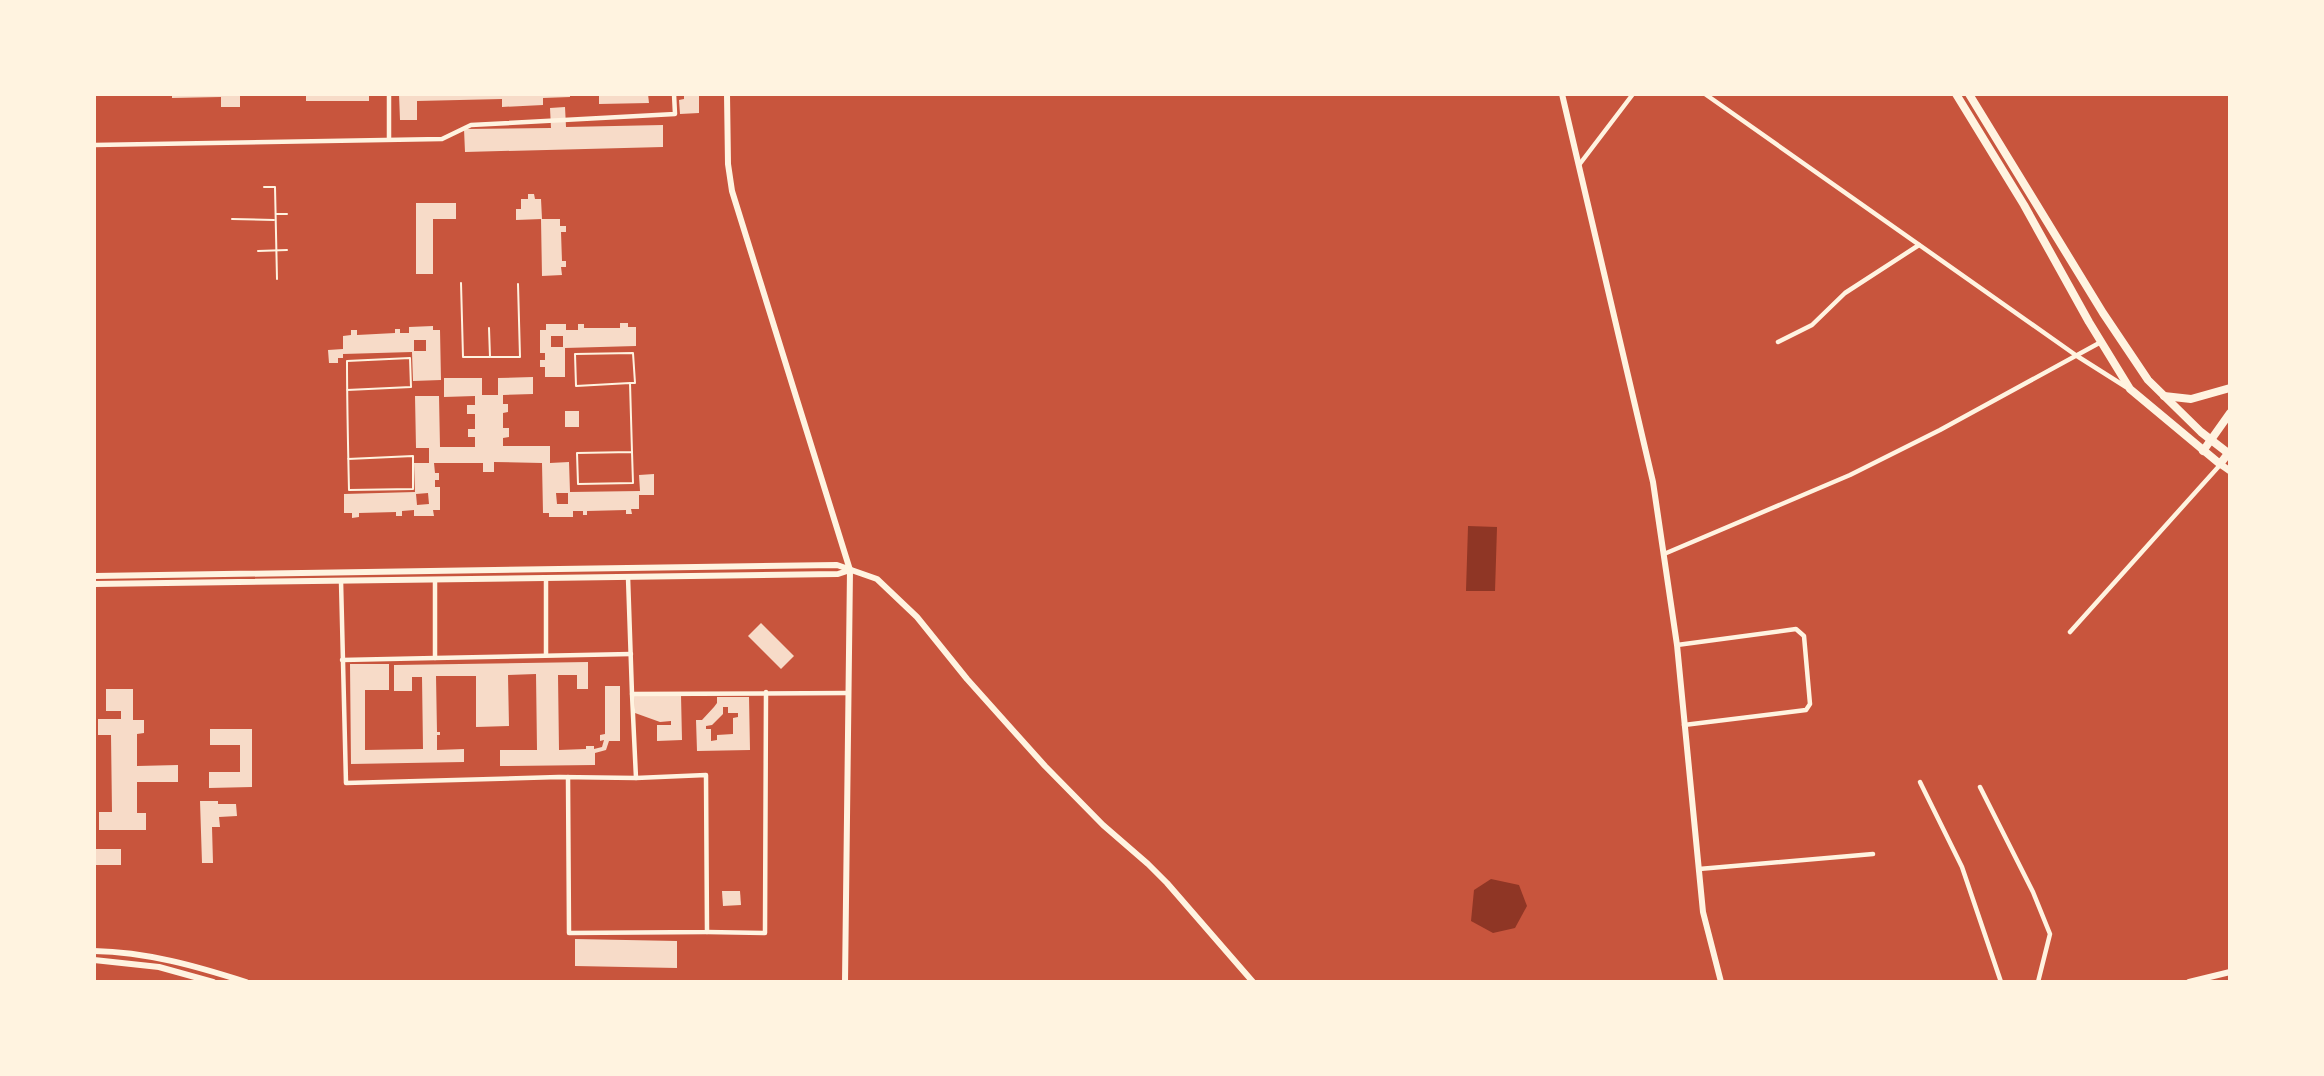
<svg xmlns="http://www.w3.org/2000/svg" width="2324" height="1076" font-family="Arial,sans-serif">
	<rect width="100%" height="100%" fill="#c8553d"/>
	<g fill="#8f3625">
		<polygon points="1468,526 1497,527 1495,591 1466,591"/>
		<polygon points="1491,879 1519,885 1527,906 1515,928 1493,933 1471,921 1474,890"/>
	</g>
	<g fill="#f7dbc8" fill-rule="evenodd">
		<polygon points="172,94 240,94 240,107 221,107 221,97 172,98"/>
		<rect x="306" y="94" width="63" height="7"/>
		<polygon points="399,94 570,94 570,97 543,98 543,105 502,107 502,99 417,101 417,120 400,120"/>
		<polygon points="599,94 648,94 649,103 599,104"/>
		<polygon points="684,94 699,94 699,113 680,114 679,100 684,99"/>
		<polygon points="565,107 566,127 663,125 663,147 465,152 464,129 551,128 550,108"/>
		<polygon points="528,194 534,194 535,199 541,199 542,219 516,220 516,209 521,209 521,199 528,199"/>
		<polygon points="416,203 456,203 456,219 433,219 433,274 416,274"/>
		<polygon points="541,219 560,219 560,226 566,226 566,232 561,232 562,261 566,261 566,267 561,267 562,275 542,276"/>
		<path d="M620,323H628V327H636V346L565,348V377H545V367H540V360H545V353H540V330H546V324H566V330H578V324H584V328H620ZM551,336H563V347H551Z"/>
		<path d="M433,326V330H440L441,380L413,381L412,352L343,354V358H338V363H329L328,350L343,349V336L351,335V330H357V335L395,333V329H400V333H409V327ZM414,340H426V351H414Z"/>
		<path d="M533,377V394L503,395V404H508V412L503,413V428H509V437L503,438V446H550V463L569,462L570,492L640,491L639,475L654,474V495H639V509H631L632,514H626V510L587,511V515H583V511H573V517H549V513H543L542,463L494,462V472H483V463H434L435,473H439V480H435V487H440V510H433L434,516H414V510L402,511V516H396V512L359,513V517L352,518V513H344V494L415,492L414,463H429V448H416L415,396H439L440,447H475V437H468V429H475V414H467V405H475V396L444,397V378H482V395H498V378ZM428,493L429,504L417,505L416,494ZM556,493H568V504H557Z"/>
		<rect x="565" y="411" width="14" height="16"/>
		<polygon points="761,623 794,656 781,669 748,636"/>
		<polygon points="588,662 588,689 577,689 577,675 558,675 559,750 586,749 586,746 594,746 594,749 602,747 604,740 600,741 600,735 605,734 605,686 620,686 620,741 609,741 606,750 595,753 595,765 500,766 500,750 537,750 536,674 508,675 509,726 476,727 476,676 436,676 437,732 440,732 440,735 437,735 437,750 464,749 464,762 351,764 350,664 389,664 389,690 365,690 365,750 423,749 422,677 412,677 412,691 394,691 394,665"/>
		<polygon points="106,689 133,689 133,720 144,720 144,733 137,734 137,766 178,765 178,782 137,782 137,813 146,813 146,830 99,830 99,812 112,812 111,735 98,735 98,719 121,719 121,711 106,711"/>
		<polygon points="681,695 682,740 657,741 657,725 671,725 671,721 660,722 635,713 634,696"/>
		<path d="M717,697H749L750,750L697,751L696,720H702L714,707L717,703ZM723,707H728V713H738V717L733,718V734L717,735V740L711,741V729H706V726L712,725L723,714Z"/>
		<polygon points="210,729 252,729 252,787 209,788 209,772 240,772 240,745 210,745"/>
		<polygon points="200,801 218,801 218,804 236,804 237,816 219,817 220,827 212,827 213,863 202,863"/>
		<rect x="94" y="849" width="27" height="16"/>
		<polygon points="722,891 740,891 741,905 723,906"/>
		<polygon points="575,939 677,941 677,968 575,966"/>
	</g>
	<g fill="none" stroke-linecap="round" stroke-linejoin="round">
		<g stroke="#fff3e0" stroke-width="2">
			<polyline points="264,187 275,187 277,279"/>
			<polyline points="276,214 287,214"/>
			<polyline points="232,219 274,220"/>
			<polyline points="258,251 287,250"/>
			<polyline points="461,283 463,357 490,357 489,328"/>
			<polyline points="491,357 520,357 518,284"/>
			<polyline points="630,383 635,383 633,353 575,354 576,386 630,383 632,452 577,453 578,484 633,483 632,452"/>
			<path d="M347,390L411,387L410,358L347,361C347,404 348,447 349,490L413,489V456L348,459"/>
		</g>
		<g stroke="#fff3e0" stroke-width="4.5">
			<polyline points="389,94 389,139"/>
			<polyline points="1705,94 2077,356 2126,387"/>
			<polyline points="94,145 442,139 471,125 675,114 674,94"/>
			<polyline points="1579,165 1633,94"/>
			<polyline points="1778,342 1812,325 1845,293 1919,245"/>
			<polyline points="1664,554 1850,475 1940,430 2101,342"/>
			<polyline points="628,577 632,694 848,693"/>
			<polyline points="546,578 546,655"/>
			<polyline points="435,580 435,658 631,654"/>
			<polyline points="341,581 346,783 559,777 636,778"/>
			<polyline points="2070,632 2220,465"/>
			<polyline points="1677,645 1796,629 1804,636 1810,704 1806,710 1684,725"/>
			<polyline points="342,660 435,658"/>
			<polyline points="568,777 569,933 707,932 706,775 636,778 632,694"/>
			<polyline points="1920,782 1962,867 2001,982"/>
			<polyline points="1980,787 2033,892 2050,934 2038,982"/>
			<polyline points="1699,869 1873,854"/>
			<polyline points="707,932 765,933 766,692"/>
		</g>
		<g stroke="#fff3e0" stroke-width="6">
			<polyline points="727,94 728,164 732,191 850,570 845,982"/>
			<polyline points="1562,94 1653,482 1677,645 1703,912 1721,982"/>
			<polyline points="94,576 837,565 877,579 917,617 967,679 1045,766 1103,825 1148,864 1167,883 1253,982"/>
			<polyline points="94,584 838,574 850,570"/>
			<path d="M94,951C147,952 196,966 246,982"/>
			<polyline points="94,960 159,967 213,982"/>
			<polyline points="2189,982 2230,972"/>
		</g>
		<polyline stroke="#fff3e0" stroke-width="7" points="2220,464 2230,471"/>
		<g stroke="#fff3e0" stroke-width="8">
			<polyline points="1956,94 2024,205 2089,322 2130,389 2220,464 2230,451"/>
			<polyline points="1969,94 2103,313 2148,380 2201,432 2228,453"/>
			<polyline points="2164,396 2191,399 2230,388"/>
			<polyline points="2203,451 2230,413"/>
		</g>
	</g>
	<rect width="2324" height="1076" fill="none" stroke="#fff3e0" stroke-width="192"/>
</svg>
